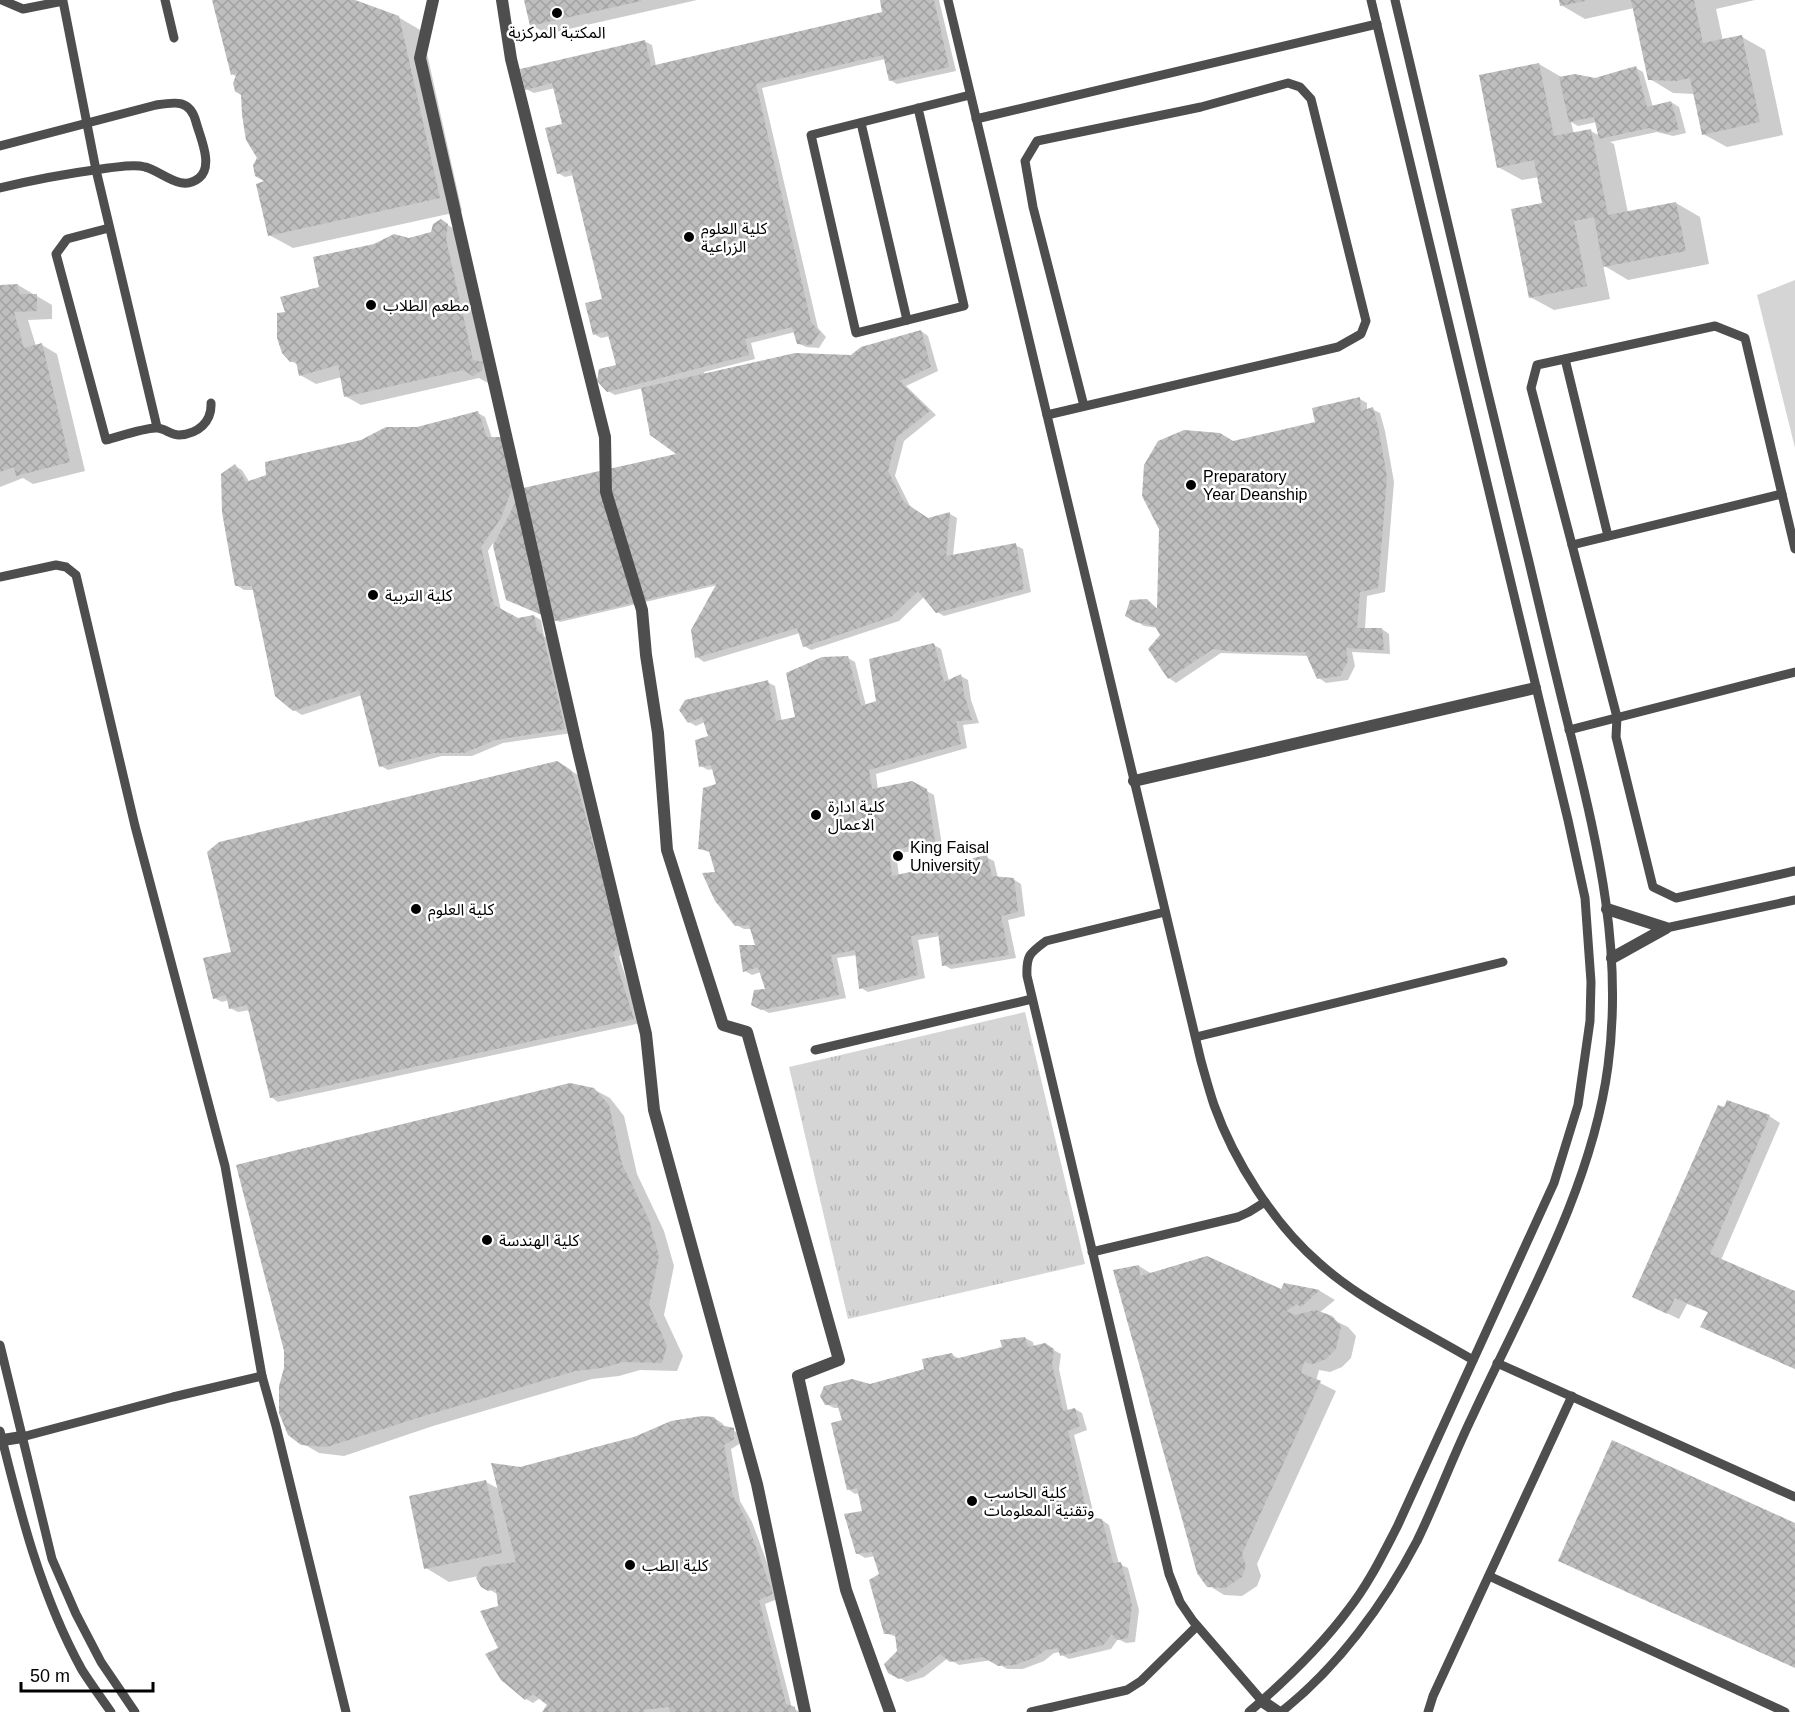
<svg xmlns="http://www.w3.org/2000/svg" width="1795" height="1712" font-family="Helvetica,'Noto Sans Arabic',sans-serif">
	<defs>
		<pattern id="park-tufts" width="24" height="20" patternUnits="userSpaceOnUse" patternTransform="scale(1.5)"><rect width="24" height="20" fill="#d5d5d5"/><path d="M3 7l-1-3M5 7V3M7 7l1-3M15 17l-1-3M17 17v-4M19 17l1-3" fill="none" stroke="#b5b5b5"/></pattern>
		<pattern id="building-cross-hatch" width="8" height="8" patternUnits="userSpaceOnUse" patternTransform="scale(1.5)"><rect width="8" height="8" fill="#bebebe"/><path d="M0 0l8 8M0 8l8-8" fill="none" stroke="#a2a2a2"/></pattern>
	</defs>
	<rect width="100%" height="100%" fill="#fff"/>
	<polygon fill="#d5d5d5" points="1795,280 1795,448 1757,295"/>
	<polygon fill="url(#park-tufts)" points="1025,1012 1085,1264 848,1319 789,1067"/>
	<g fill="#0003" fill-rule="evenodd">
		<polygon points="214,0 350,0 398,17 422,31 462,211 293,248 269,235 267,181 259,158 237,77 232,74"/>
		<polygon points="525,0 697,0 547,34 531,25"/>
		<polygon points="881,0 939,0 956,71 897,84 890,80 885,59 762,88 818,328 826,337 819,348 806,347 798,343 795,332 751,343 755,359 704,372 705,375 852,357 921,331 928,336 938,371 906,386 936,415 904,441 895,476 911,508 929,519 950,514 957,518 953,556 1015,545 1023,549 1031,592 944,616 937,612 924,597 899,621 811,650 804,646 800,633 704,662 697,657 718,585 560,622 507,599 493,543 488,551 501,610 518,619 534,616 541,620 544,636 551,641 572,733 503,743 472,756 442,756 388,770 381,766 362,695 302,715 294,710 254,590 244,590 236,585 235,466 242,470 250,483 417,428 478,413 485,417 492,438 520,497 680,455 643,388 615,395 608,391 618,366 610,336 601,338 594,334 604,300 574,175 565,177 558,173 564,125 555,88 534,93 526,89 644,41 652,45 656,66 884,13"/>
		<polygon points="1560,0 1755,0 1716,9 1723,41 1742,37 1765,50 1783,135 1727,147 1703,134 1695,94 1673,93 1650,79 1634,8 1585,19 1561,5"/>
		<path d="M1539,64L1563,78L1596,79L1636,68L1643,72L1653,107L1671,102L1679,107L1686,133L1673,136L1657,132L1610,142L1614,144L1628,213L1676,203L1700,217L1709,264L1628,280L1603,265L1610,299L1554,310L1530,297L1544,204L1539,177L1522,180L1498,167ZM1571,122L1578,126L1597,122L1600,136L1591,131L1574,134Z"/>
		<polygon points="441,221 463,234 490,384 479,378 361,405 345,396 342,377 316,384 300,375 298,365 291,361 288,313 321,288 409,240 432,233"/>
		<polygon points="18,285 52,305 52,319 28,320 36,346 42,345 57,354 85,471 33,484 23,478 0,487 0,287"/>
		<polygon points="1360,399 1367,403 1367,410 1372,409 1380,413 1385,431 1394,482 1385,592 1367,596 1365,629 1382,629 1389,634 1390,654 1352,652 1355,666 1348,680 1326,683 1319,678 1309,656 1221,653 1176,683 1169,678 1162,635 1158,628 1144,626 1127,615 1147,600 1158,609 1233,443 1317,423"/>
		<polygon points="934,645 941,649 949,681 961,676 968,680 971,700 979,723 963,725 967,748 876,774 878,790 912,783 934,795 942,845 896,854 899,876 986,857 994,861 998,878 1013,879 1021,884 1025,916 1008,920 1016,958 951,969 944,965 940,936 918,940 925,978 868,992 861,988 857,955 837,958 846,998 769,1013 752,1004 767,990 761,972 752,975 745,971 757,946 752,929 744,929 736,925 711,853 699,848 718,785 713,769 708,770 701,766 710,736 705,722 696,726 689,722 767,682 775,686 782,722 797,718 848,658 855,662 866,706 878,703"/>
		<polygon points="557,762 578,775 626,949 619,957 641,1023 278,1102 271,1097 250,1010 238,1012 230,1008 229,1000 222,1002 214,998 233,953"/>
		<polygon points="593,1089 610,1098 624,1116 637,1174 664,1231 674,1266 664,1315 683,1356 677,1371 640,1370 619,1376 592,1379 433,1426 344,1456 319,1453 302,1443"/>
		<polygon points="1769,1116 1780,1123 1721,1260 1795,1293 1795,1369 1702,1327 1710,1313 1687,1304 1679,1319 1646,1303"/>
		<polygon points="1139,1266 1152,1274 1281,1291 1285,1285 1320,1291 1335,1300 1319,1313 1348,1327 1356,1336 1351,1358 1342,1367 1330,1372 1319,1370 1316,1381 1336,1391 1257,1564 1261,1576 1257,1586 1242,1596 1224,1595 1208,1585 1115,1271"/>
		<polygon points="1025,1338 1033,1342 1034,1347 1044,1345 1061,1354 1059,1369 1068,1411 1075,1409 1082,1413 1087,1430 1074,1435 1095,1519 1102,1520 1109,1525 1119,1564 1128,1568 1139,1610 1135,1642 1126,1643 1118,1639 1111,1649 1069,1659 1062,1655 1061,1652 1054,1653 1044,1661 1023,1669 1007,1669 992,1660 959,1665 948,1658 924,1677 907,1682 889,1672 898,1651 897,1637 885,1633 881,1575 875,1556 865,1558 857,1553 864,1512 859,1493 855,1494 848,1489 844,1422 840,1408 834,1408 826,1404 870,1385 926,1370 952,1355 960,1359 1004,1348"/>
		<polygon points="714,1418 722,1423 725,1427 741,1434 741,1443 731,1449 740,1501 752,1522 780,1598 765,1604 792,1708 800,1712 544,1712 549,1705 540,1698 533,1703 526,1699 497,1594 482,1585 479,1576 449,1582 426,1568 486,1482 499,1489 520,1468"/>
	</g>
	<g fill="url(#building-cross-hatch)">
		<polygon points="212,0 355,0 399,16 440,198 268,236 256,184 264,181 255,176 253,165 257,158 246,140 242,115 241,95 235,91 233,83 237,73 231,75"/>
		<polygon points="524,0 641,0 641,1 530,26"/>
		<polygon points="880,0 934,0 949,67 889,81 883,55 756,84 811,322 820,332 811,345 797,344 792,327 745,339 749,355 607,392 597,381 599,369 616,365 607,331 593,335 585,303 602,299 571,170 557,174 545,128 562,124 552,83 525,90 520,69 645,40 651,66 882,12"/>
		<polygon points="1559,0 1584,0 1585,1 1560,6"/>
		<polygon points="1631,0 1694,0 1703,43 1742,35 1760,122 1702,135 1690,78 1676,81 1648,80"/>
		<polygon points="1539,63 1554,136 1591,129 1608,215 1676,202 1686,251 1603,267 1594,217 1574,221 1587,286 1529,298 1511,209 1542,203 1534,160 1497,168 1479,75"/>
		<polygon points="1636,66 1647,107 1671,101 1679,129 1665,133 1649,128 1599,139 1594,117 1569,122 1559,77 1575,74 1595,78"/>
		<polygon points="441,219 448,224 446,239 473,360 483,362 482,370 473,376 463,370 344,397 338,365 299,376 296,361 290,362 282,353 277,338 277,313 285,312 280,297 319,287 313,257 374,244 394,234 409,238 431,232 433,224"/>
		<polygon points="18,284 19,294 37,294 37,311 14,312 24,348 42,343 70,462 16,476 14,467 0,472 0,285"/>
		<polygon points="921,330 931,367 900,381 930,411 897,437 888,471 904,502 928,518 950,512 946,556 1016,543 1024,589 936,613 918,591 891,617 803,647 797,628 695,658 691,630 717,583 556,621 506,600 493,546 523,488 676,454 650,435 641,388 795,353 851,355 861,347"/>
		<polygon points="1360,397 1361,411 1373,407 1378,426 1387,477 1378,588 1360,592 1357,628 1382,628 1384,650 1346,648 1348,661 1340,676 1317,679 1305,652 1237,652 1213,649 1168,679 1148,649 1160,635 1155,626 1135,622 1125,616 1130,600 1147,599 1157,609 1159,529 1142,496 1144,465 1158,441 1184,430 1220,433 1233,441 1315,422 1312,408"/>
		<polygon points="478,411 487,437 502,437 512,488 501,518 481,547 494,605 518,618 534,615 537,630 543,635 565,729 495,740 464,753 434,753 379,767 359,690 293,711 275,696 252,586 235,586 222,512 221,474 235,464 246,482 266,475 265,462 361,440 386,427 417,427"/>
		<polygon points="934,643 944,682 961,674 964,694 972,720 956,721 961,744 869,770 872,789 912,781 927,789 935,841 889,851 892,876 987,855 992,876 1014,878 1018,912 1001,916 1009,955 942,966 938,932 911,936 918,975 859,989 855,950 831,955 839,995 761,1010 751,1005 754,990 765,989 758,967 743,972 739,945 755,945 749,925 735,926 715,901 702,873 715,872 709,851 698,849 703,788 716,784 711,765 699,767 695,740 708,736 702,717 688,723 679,710 685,700 768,680 776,721 795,717 786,673 822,657 848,656 861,706 876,701 869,659"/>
		<polygon points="557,761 571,770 578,789 618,934 619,944 613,953 634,1019 270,1098 247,1005 229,1009 226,995 213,999 203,958 231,952 207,852 219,842"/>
		<polygon points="570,1083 594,1088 609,1105 622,1164 649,1220 659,1256 649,1305 667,1346 662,1363 623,1362 602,1368 575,1371 417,1418 327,1447 301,1445 288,1435 279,1413 279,1386 284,1368 284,1351 236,1165"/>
		<polygon points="1727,1100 1770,1115 1710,1254 1795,1291 1795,1369 1700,1327 1708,1312 1675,1298 1667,1314 1632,1297 1718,1105 1724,1107"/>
		<polygon points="1207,1256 1281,1289 1284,1283 1320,1290 1301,1307 1297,1304 1286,1311 1295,1315 1316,1310 1332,1316 1341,1326 1336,1349 1326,1359 1313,1364 1304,1362 1301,1373 1321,1381 1242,1554 1246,1566 1242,1577 1225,1588 1207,1587 1197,1573 1113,1270 1139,1265 1140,1276"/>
		<polygon points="1025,1337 1028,1347 1045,1343 1054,1349 1052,1364 1063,1411 1075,1408 1080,1426 1068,1431 1088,1517 1102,1519 1113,1563 1121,1562 1132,1605 1128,1638 1117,1640 1112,1634 1103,1645 1060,1656 1058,1648 1046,1650 1036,1657 1015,1665 998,1666 983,1657 950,1662 940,1654 916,1673 899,1679 888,1673 884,1664 897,1651 895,1634 884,1634 869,1580 879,1574 872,1552 856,1554 844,1514 862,1511 857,1488 847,1490 831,1423 842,1420 837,1404 825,1405 820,1396 824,1386 852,1379 870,1384 924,1369 922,1359 952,1353 955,1359 1002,1347 1000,1340"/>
		<polygon points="702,1416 714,1417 720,1425 734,1428 734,1439 724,1445 733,1496 745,1517 773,1594 759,1600 786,1704 795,1707 796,1712 670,1712 669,1707 643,1710 644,1712 542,1712 547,1705 533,1694 525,1700 501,1680 485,1654 498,1648 480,1611 498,1606 496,1589 488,1591 481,1587 476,1578 482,1567 516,1562 491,1463 520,1467 634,1437 671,1421"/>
		<polygon points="1612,1440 1795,1523 1795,1668 1558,1561"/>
		<polygon points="486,1480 502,1553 424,1569 409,1496"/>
	</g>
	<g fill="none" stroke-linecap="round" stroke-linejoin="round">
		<g stroke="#4e4e4e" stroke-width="9">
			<polyline points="2,0 23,9 63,1 96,170 157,427"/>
			<polyline points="165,0 174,38"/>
			<path d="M948,0L1201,1061C1205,1075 1209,1090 1214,1105C1234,1161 1274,1224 1319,1263C1361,1301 1424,1331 1473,1360"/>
			<polyline points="918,108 964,306 856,333 811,135 970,95"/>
			<polyline points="976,119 1377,24"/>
			<polyline points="861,123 907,320"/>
			<path d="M0,146L156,105C175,102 190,99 196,122C200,137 214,166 199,178C181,193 162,171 145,167C134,164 119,167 108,168C71,173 36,179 0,188"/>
			<path d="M109,228L67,239L56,254L106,440C118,437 146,427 157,428C164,428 171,435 179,435C198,434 212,422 211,403"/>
			<polyline points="1565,359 1608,536"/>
			<polyline points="1047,415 1338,347 1361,334 1366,321 1311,99 1300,87 1288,83 1201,107 1037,141 1025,161 1033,207 1084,406"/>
			<polyline points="1572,545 1782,494"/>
			<polyline points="1795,549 1745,338 1715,326 1537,365 1531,388 1617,717 1616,737 1653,887 1676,898 1795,871"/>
			<polyline points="0,577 56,565 66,567 76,575 135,826 225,1166 262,1376 276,1426 346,1712"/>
			<polyline points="1569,730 1795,672"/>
			<path d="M1165,912L1046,941C1030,953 1026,955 1027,976L1169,1574L1180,1602L1193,1621L1262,1701"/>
			<polyline points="1666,928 1795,900"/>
			<polyline points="1196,1037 1503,962"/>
			<polyline points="815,1050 1032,999"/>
			<polyline points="1092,1252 1238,1217 1249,1212 1265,1202"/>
			<polyline points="0,1345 52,1559 76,1614 101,1662 135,1712"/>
			<polyline points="1497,1363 1795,1497"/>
			<path d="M0,1431C20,1512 41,1596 82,1670C91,1684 101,1698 111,1712"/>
			<polyline points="22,1437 173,1397 262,1376"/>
			<polyline points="1489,1576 1785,1712"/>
			<polyline points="1031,1712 1127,1690 1141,1681 1197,1626"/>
			<path d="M1249,1712C1285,1681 1319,1649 1348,1610C1368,1585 1382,1556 1397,1527L1554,1183L1578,1105L1590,1021L1591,982L1585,898L1568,820L1371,0"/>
			<path d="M1281,1712C1338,1667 1384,1604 1417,1541C1437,1500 1453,1456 1473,1415C1524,1305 1592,1188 1608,1066C1623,953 1599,850 1572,740C1557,681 1543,621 1529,562C1483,375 1439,188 1395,0"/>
			<polyline points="1428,1712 1433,1696 1572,1396"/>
		</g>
		<g stroke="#4e4e4e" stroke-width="12">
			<polyline points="433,0 420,58 578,751 646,1034 654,1110 757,1484 805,1712"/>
			<polyline points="502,0 511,59 605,437 606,492 642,610 646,655 658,733 667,850 723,1025 747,1032 839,1360 798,1376 846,1590 890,1712"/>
			<polyline points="1134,781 1535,688"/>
			<polyline points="1607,909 1666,928 1612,958"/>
			<polyline points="3,1440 22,1437"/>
			<polyline points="1262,1701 1278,1712"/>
		</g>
	</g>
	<g fill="#000" stroke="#fff" stroke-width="2">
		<circle cx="557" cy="13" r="6"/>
		<circle cx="689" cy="237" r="6"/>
		<circle cx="371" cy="305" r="6"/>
		<circle cx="1191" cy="485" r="6"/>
		<circle cx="373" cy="595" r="6"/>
		<circle cx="816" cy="815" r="6"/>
		<circle cx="898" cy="856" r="6"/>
		<circle cx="416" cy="909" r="6"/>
		<circle cx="487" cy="1240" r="6"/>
		<circle cx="972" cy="1501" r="6"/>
		<circle cx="630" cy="1565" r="6"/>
	</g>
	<g text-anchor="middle" stroke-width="5" stroke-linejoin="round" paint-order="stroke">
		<g font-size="16" fill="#000" stroke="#fff" text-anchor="start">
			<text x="557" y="38" text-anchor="middle">المكتبة المركزية</text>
			<text x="701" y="234">كلية العلوم<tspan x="701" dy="18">الزراعية</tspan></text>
			<text x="383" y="311">مطعم الطلاب</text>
			<text x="1203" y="482">Preparatory<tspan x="1203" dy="18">Year Deanship</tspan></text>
			<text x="385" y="601">كلية التربية</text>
			<text x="828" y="812">كلية ادارة<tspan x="828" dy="18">الاعمال</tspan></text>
			<text x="910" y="853">King Faisal<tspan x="910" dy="18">University</tspan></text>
			<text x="428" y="915">كلية العلوم</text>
			<text x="499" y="1246">كلية الهندسة</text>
			<text x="984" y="1498">كلية الحاسب<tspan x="984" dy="18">وتقنية المعلومات</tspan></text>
			<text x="642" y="1571">كلية الطب</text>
		</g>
	</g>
	<path d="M21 1682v9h132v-9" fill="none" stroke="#000000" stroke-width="3"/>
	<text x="30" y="1682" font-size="18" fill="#000000" stroke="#ffffff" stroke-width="4.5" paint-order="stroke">50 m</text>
</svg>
